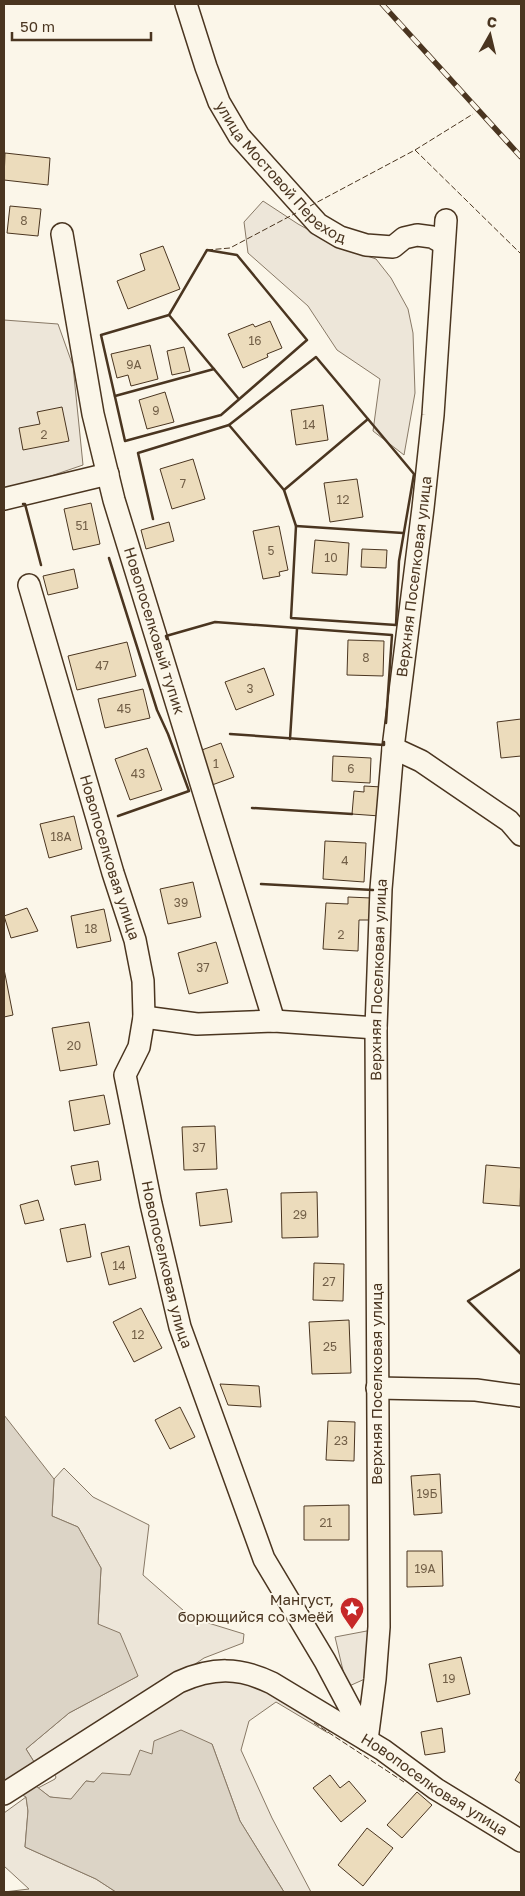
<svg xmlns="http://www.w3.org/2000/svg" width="525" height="1896" font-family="'Golos Text',sans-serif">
	<rect width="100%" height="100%" fill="#fbf6e9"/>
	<g fill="#ede6d9" stroke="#887966">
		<polygon points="263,201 298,224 338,246 376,259 391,278 408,309 413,333 415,393 404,455 373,431 380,379 337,350 308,306 248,253 244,222"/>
		<polygon points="4,320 58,324 73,366 83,465 4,492"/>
		<polygon points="64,1468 93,1497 149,1525 143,1575 192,1618 244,1634 243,1643 204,1658 176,1677 36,1765 26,1749 69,1713 138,1676 98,1624 101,1568 78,1527 52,1516 54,1479"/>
		<polygon points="372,1630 367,1678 347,1687 335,1637"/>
		<polygon points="211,1675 268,1689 332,1728 328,1733 276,1702 249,1721 241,1750 272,1818 311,1892 284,1892 240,1821 212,1744 152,1754 130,1775 94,1782 86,1781 71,1800 50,1797 38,1788 55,1779 56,1777 52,1770"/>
		<polygon points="26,1797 28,1811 25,1847 96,1879 116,1892 4,1892 29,1889 4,1866 4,1813"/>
	</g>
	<polygon fill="#dcd4c6" stroke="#887966" points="4,1415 54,1479 52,1516 78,1527 101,1568 98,1624 120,1633 138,1676 69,1713 26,1749 36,1765 27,1779 50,1797 71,1799 86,1781 94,1782 102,1773 130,1775 140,1750 152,1754 154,1741 181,1730 212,1744 240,1821 284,1892 116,1892 96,1879 25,1847 28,1811 26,1797 11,1789 4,1781"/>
	<g fill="#ecdcbc" stroke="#4a3520">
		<polygon points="5,153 50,158 48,185 4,180"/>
		<polygon points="10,206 41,209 38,236 7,233"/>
		<polygon points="163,246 180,289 128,309 117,281 145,270 140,254"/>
		<polygon points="270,321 282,348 267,354 268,357 243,368 228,334 253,324 255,327"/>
		<polygon points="150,345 158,379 131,386 128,375 117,378 111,354"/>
		<polygon points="184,347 190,371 172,375 167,351"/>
		<polygon points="165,392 174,422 147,429 139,400"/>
		<polygon points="323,405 328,440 296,445 291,410"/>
		<polygon points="62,407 69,441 23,450 19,428 40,424 37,412"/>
		<polygon points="193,459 205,499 172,509 160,469"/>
		<polygon points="357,479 363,517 330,522 324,483"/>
		<polygon points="91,503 100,544 73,550 64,509"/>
		<polygon points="169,522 174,541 146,549 141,530"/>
		<polygon points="279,526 288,570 279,572 280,576 263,579 253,531"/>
		<polygon points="315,540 349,543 347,575 312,573"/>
		<polygon points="362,549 387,550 386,568 361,567"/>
		<polygon points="74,569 78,588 48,595 43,576"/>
		<polygon points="348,640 384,641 383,676 347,675"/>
		<polygon points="127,642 136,676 77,690 68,656"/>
		<polygon points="264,668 274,695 236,710 225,682"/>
		<polygon points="143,689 150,718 105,728 98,699"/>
		<polygon points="521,719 521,756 501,758 497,722"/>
		<polygon points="221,743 234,777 212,785 199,751"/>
		<polygon points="147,748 162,790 130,800 115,759"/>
		<polygon points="333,756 371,758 370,783 332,781"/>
		<polygon points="364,786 382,787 380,816 352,814 354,791 364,792"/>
		<polygon points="74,816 82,849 49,858 40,824"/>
		<polygon points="325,841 366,843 364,882 323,879"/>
		<polygon points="193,882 201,917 168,924 160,889"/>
		<polygon points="348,897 371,898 370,920 359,920 358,951 323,949 326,903 348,904"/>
		<polygon points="27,908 38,931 11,938 4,916"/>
		<polygon points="104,909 111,941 77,948 71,916"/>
		<polygon points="216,942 228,983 189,994 178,953"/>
		<polygon points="4,969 13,1015 4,1017"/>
		<polygon points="89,1022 97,1065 60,1071 52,1028"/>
		<polygon points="104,1095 110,1124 74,1131 69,1101"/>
		<polygon points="215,1126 217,1169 184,1170 182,1127"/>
		<polygon points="98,1161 101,1180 75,1185 71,1166"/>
		<polygon points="486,1165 521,1168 520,1206 483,1203"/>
		<polygon points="227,1189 232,1222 200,1226 196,1193"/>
		<polygon points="317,1192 318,1237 282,1238 281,1193"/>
		<polygon points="38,1200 44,1220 25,1224 20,1205"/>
		<polygon points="85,1224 91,1257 67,1262 60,1229"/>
		<polygon points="129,1246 136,1278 109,1285 101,1253"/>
		<polygon points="314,1263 344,1264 343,1301 313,1300"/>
		<polygon points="141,1308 162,1348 134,1362 113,1322"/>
		<polygon points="349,1320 351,1373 312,1374 309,1322"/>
		<polygon points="220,1384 259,1386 261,1407 228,1405"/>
		<polygon points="180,1407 195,1437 170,1449 155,1420"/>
		<polygon points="328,1421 355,1422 354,1461 326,1460"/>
		<polygon points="440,1474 442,1513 414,1515 411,1476"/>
		<polygon points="349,1505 349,1540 304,1540 304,1506"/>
		<polygon points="407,1551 442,1551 443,1586 407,1587"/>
		<polygon points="461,1657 470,1694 437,1702 429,1664"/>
		<polygon points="442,1728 445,1752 425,1755 421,1732"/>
		<polygon points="521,1770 521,1784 515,1780"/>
		<polygon points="330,1775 340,1788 349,1781 366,1801 341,1822 313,1788"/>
		<polygon points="417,1792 432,1805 402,1838 387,1825"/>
		<polygon points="367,1828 393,1848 363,1886 338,1865"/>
	</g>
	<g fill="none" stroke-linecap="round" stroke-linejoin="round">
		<defs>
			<g id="minor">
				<path id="s1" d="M186,4L206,67L219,102L239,136L318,224L340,237L366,245L393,247L404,238L417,235L432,237L443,243"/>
				<path id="s2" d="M62,234L93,414L114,500L274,1021"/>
				<polyline points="4,499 108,474"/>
				<path id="s3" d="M29,585L113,873L135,940L143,981L144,1017L139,1047L125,1075L151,1204L180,1327L264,1559L325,1661L367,1740"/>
				<polyline points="393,748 421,761 509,821 521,835"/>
				<polyline points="144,1017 197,1024 274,1021 376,1028"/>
				<polyline points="377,1388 476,1390 521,1396"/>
				<path id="s4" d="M367,1740L375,1679L379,1627L376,1028L381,889L393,748L423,508L433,415L446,220"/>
				<path id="s5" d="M4,1794L179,1682C213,1667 239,1667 272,1683L383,1750L436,1789L521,1841"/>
			</g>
		</defs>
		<use href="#minor" stroke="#4a3520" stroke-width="24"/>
		<use href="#minor" stroke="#fbf6e9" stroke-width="21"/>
		<defs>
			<polyline id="rail" points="382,4 521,157"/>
		</defs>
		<use href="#rail" stroke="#4a3520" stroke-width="5.5"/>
		<use href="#rail" stroke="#fbf6e9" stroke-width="4" stroke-dasharray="11" stroke-linecap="butt"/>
		<g stroke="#4a3520" stroke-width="1" stroke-dasharray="6 2.5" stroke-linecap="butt">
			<polyline points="415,150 521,254"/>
			<polyline points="310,206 415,150 473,114"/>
			<polyline points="207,250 230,248 296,213"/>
			<polyline points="314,1723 404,1782"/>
		</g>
		<g stroke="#4a3520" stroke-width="2.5">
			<polyline points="169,315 207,250 237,255 307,340 221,415 125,441 101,335 169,315 238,398"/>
			<polygon points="316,357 414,474 399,561 396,625 291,618 296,526 284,490 229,425"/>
			<polyline points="115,396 214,369"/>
			<polyline points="284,490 368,419"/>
			<polyline points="23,504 25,504 41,565"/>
			<polyline points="153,519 138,453 229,425"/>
			<polyline points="296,526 403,533"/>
			<polyline points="109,558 157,710 168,734 189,791 118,816"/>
			<polyline points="167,639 166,636 215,622 392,635 386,723"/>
			<polyline points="230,734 384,745 384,742"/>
			<polyline points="290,739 297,629"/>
			<polyline points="252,808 352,814"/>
			<polyline points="261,884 373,890"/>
			<polyline points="521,1269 468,1301 521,1354"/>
		</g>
	</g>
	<defs>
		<symbol id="sight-pin" viewBox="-11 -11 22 30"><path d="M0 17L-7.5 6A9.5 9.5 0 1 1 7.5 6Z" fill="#c62828" stroke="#fbf6e9"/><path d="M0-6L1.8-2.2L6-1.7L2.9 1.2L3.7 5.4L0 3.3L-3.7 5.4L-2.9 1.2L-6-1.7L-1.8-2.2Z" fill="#fff"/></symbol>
	</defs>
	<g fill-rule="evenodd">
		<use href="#sight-pin" x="338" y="1595" width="28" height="38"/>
	</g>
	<g text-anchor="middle" stroke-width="4" stroke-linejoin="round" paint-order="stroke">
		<g font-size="12" fill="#725f47">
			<text x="24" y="225">8</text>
			<text x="255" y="345">16</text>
			<text x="134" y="369">9А</text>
			<text x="156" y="415">9</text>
			<text x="309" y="429">14</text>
			<text x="44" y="439">2</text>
			<text x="183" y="488">7</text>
			<text x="343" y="504">12</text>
			<text x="82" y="530">51</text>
			<text x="271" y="555">5</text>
			<text x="331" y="562">10</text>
			<text x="366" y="662">8</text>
			<text x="102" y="670">47</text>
			<text x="250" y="693">3</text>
			<text x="124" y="713">45</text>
			<text x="216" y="768">1</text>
			<text x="351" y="773">6</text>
			<text x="138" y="778">43</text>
			<text x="61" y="841">18А</text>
			<text x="345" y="865">4</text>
			<text x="181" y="907">39</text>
			<text x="91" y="933">18</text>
			<text x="341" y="939">2</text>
			<text x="203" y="972">37</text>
			<text x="74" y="1050">20</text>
			<text x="199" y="1152">37</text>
			<text x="300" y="1219">29</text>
			<text x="119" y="1270">14</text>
			<text x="329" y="1286">27</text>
			<text x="138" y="1339">12</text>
			<text x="330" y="1351">25</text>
			<text x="341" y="1445">23</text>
			<text x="427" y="1498">19Б</text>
			<text x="326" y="1527">21</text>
			<text x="425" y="1573">19А</text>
			<text x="449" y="1683">19</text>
		</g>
		<g font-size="15" fill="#4a3520" stroke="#fbf6e9">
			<text dy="5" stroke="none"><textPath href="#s1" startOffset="198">улица Мостовой Переход</textPath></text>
			<text dy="5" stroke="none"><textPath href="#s4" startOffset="1166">Верхняя Поселковая улица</textPath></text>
			<text dy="5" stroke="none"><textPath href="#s2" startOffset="408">Новопоселковый тупик</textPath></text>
			<text dy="5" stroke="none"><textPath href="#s3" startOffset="284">Новопоселковая улица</textPath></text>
			<text dy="5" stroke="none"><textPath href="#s4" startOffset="761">Верхняя Поселковая улица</textPath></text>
			<text dy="5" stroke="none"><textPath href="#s3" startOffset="704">Новопоселковая улица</textPath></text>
			<text transform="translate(377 1384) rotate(-90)" y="5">Верхняя Поселковая улица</text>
			<text dy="5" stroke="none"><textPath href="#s5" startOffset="496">Новопоселковая улица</textPath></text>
		</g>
		<g font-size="15" fill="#4a3520" stroke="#fbf6e9" text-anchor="end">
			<text x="334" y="1605">Мангуст,<tspan x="334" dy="17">борющийся со змеёй</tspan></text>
		</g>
	</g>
	<rect width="525" height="1896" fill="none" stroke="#4a3520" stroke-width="10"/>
	<g transform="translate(490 35) rotate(8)" stroke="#fbf6e9" stroke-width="4" paint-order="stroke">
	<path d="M0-4L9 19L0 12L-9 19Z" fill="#4a3520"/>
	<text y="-8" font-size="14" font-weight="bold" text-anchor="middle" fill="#4a3520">С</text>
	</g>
	<path d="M12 32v8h139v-8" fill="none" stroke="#4a3520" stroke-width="2.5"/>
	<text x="20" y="32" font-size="15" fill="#4a3520" stroke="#fbf6e9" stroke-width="4" paint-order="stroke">50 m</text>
</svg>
